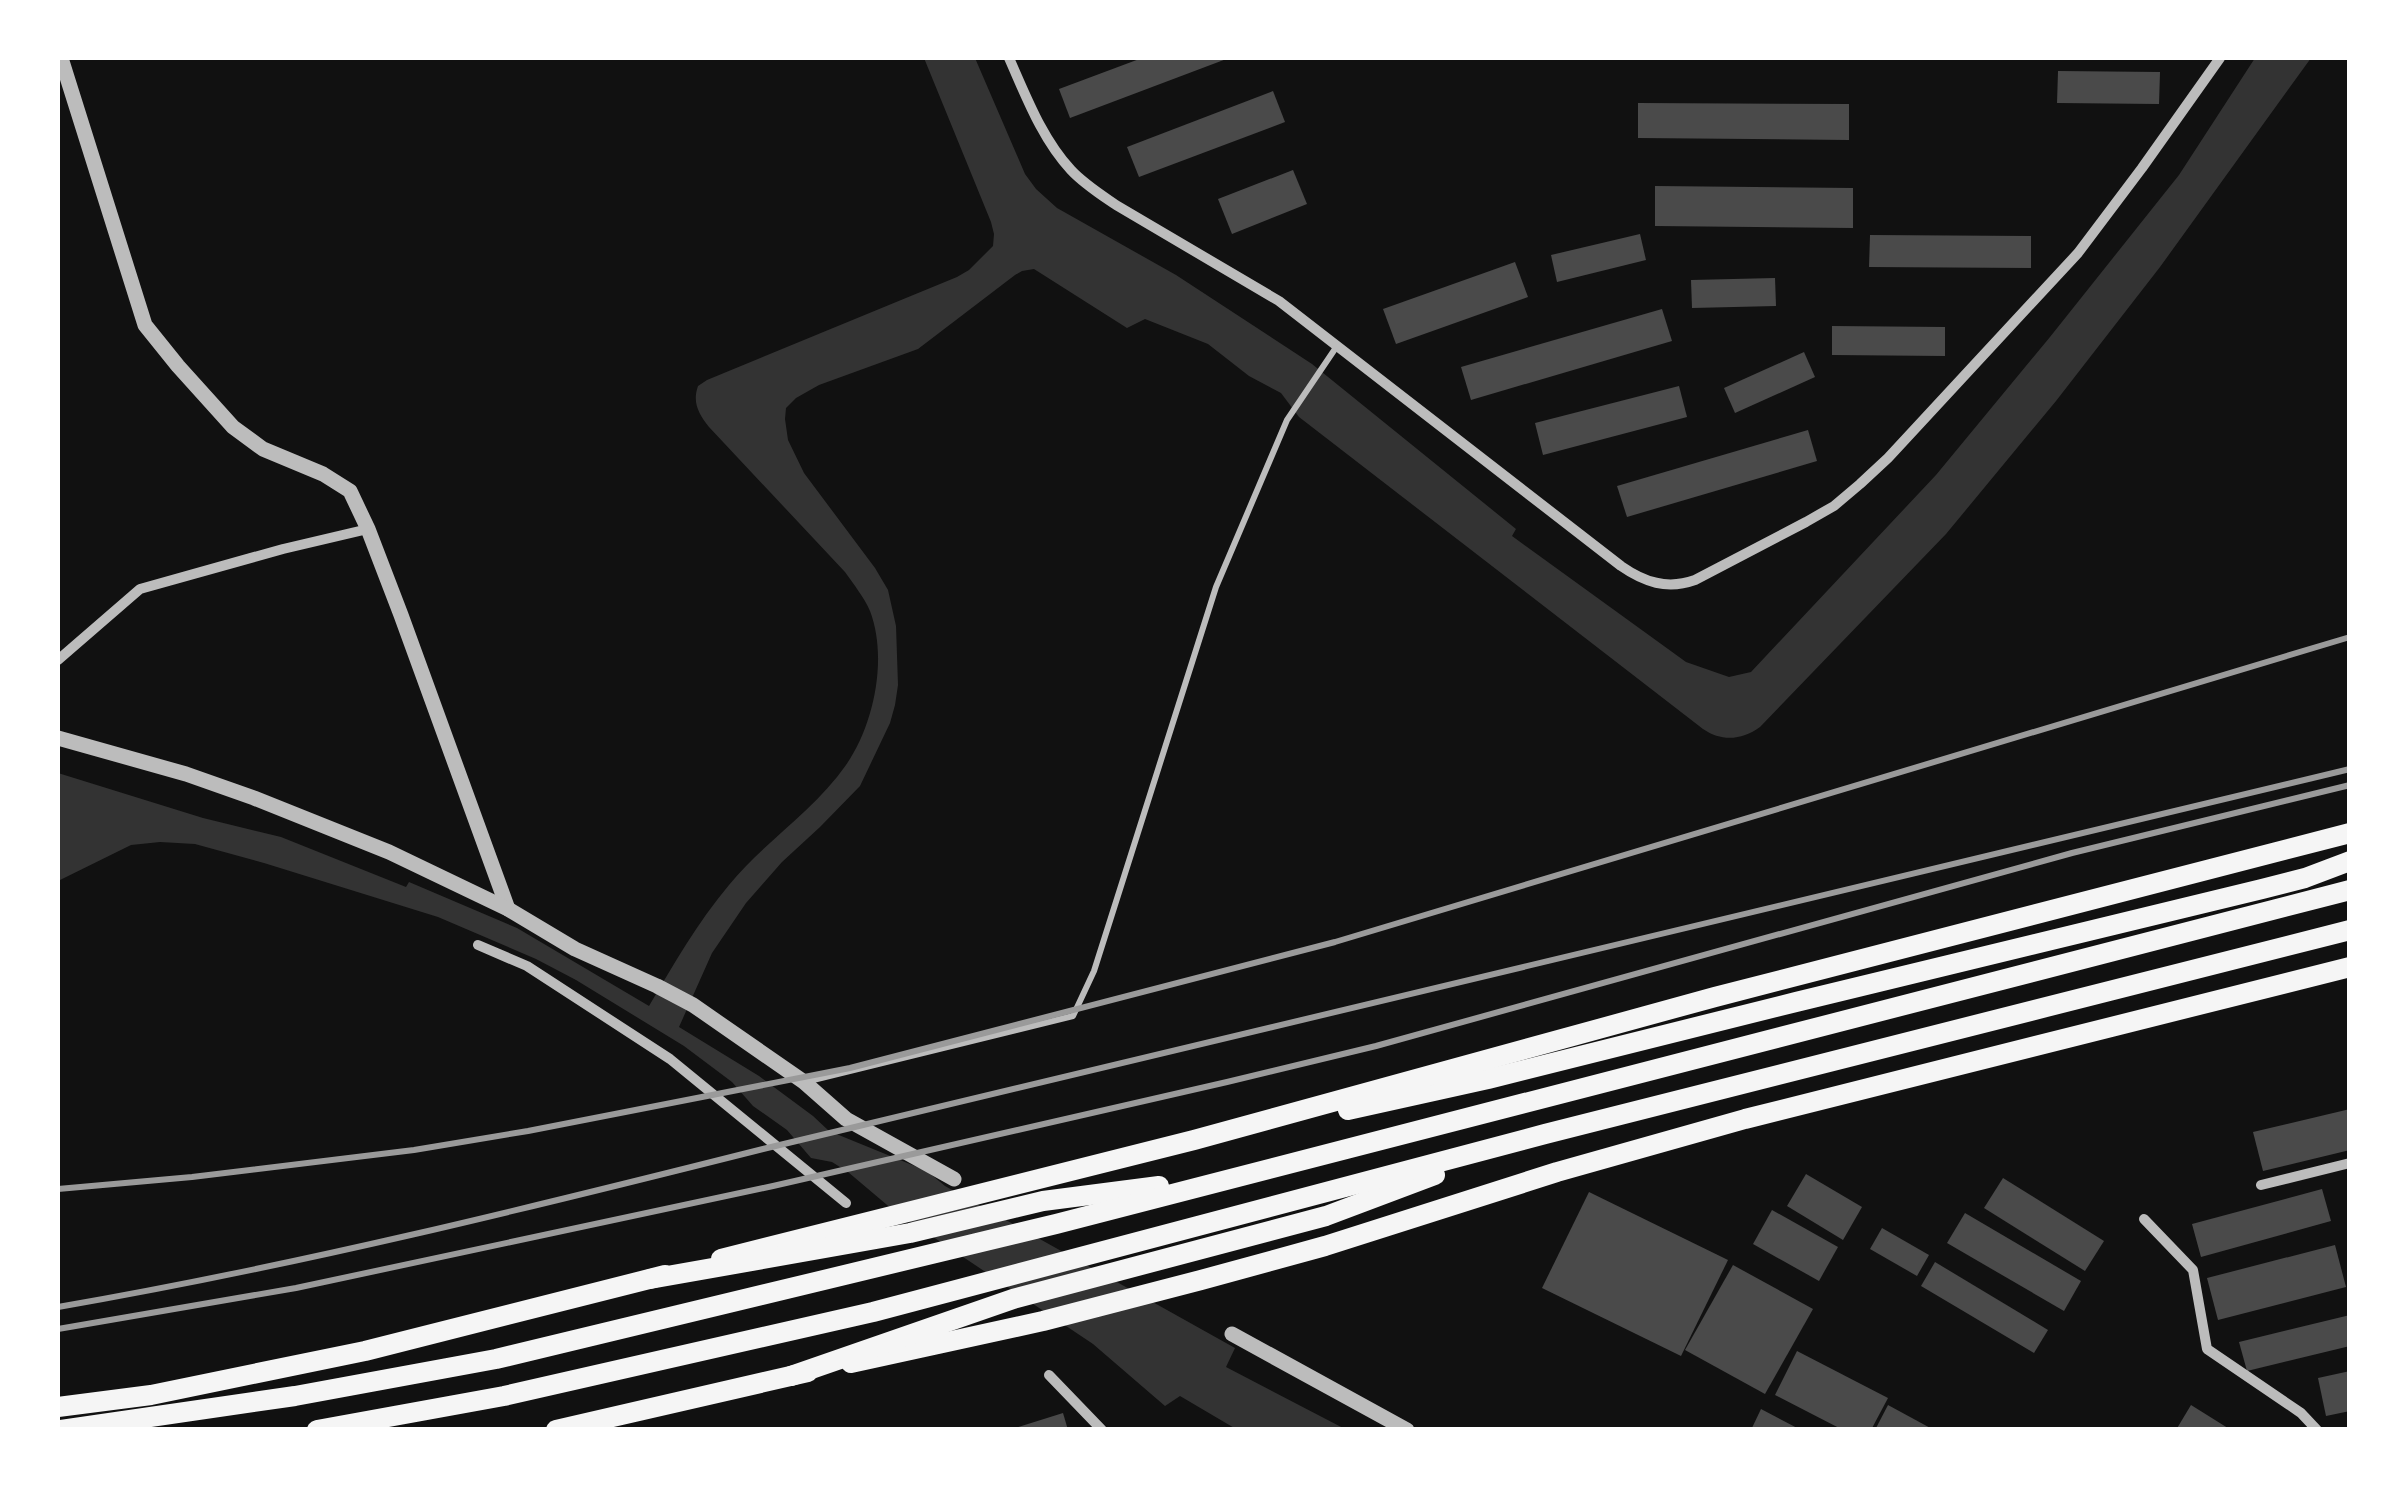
<svg xmlns="http://www.w3.org/2000/svg" width="2407" height="1487" font-family="Karla,sans-serif">
	<rect width="100%" height="100%" fill="#111"/>
	<path fill="#333" d="M924,58H975L1025,174L1036,189L1057,208L1176,275L1312,364L1516,529L1512,536L1686,662L1729,677L1751,672L1936,475L2050,337L2179,175L2255,58H2311L2160,267L2056,401L1946,534L1760,727C1742,740 1722,742 1703,729L1299,417L1281,393L1249,376L1208,344L1145,319L1127,328L1034,269L1022,271L1015,275L918,349L819,385L796,398L786,408L785,419L788,440L804,473L875,568L888,590L896,626L898,685L895,705L890,723L860,786L820,827L782,862L746,903L712,953L679,1027L759,1076L813,1116L829,1131L927,1171L945,1186L1235,1348L1226,1367L1345,1429H1236L1180,1396L1165,1406L1093,1344L893,1210L848,1172L832,1162L811,1158L787,1130L753,1106L732,1082L684,1046L576,980L536,959L438,917L264,863L195,844L160,842L131,845L58,881V773L203,818L281,837L406,887L409,882L517,928L649,1006C674,964 697,923 729,885C764,842 814,811 846,765C874,725 888,658 870,611C864,597 854,585 845,572L709,427C699,414 692,403 698,386L707,380L957,277L969,270L993,246L994,234L991,222Z"/>
	<g fill="#4a4a4a">
		<polygon points="1142,58 1229,58 1070,118 1059,89"/>
		<polygon points="2058,71 2160,72 2159,104 2057,103"/>
		<polygon points="1273,91 1285,122 1139,177 1127,147"/>
		<polygon points="1638,103 1849,104 1849,140 1638,138"/>
		<polygon points="1293,170 1307,204 1232,234 1218,199"/>
		<polygon points="1655,186 1853,188 1853,228 1655,226"/>
		<polygon points="1640,234 1646,260 1557,282 1551,255"/>
		<polygon points="1870,235 2031,236 2031,268 1869,267"/>
		<polygon points="1515,262 1528,297 1396,344 1383,309"/>
		<polygon points="1775,278 1776,306 1692,308 1691,280"/>
		<polygon points="1662,309 1672,341 1471,400 1461,367"/>
		<polygon points="1832,326 1945,327 1945,356 1832,355"/>
		<polygon points="1804,352 1815,377 1735,413 1724,388"/>
		<polygon points="1679,386 1687,417 1543,455 1535,423"/>
		<polygon points="1808,430 1817,461 1627,517 1617,486"/>
		<polygon points="2350,1109 2350,1150 2263,1171 2253,1132"/>
		<polygon points="1806,1174 1862,1207 1843,1240 1787,1206"/>
		<polygon points="2003,1178 2104,1241 2085,1271 1984,1208"/>
		<polygon points="2322,1189 2331,1221 2201,1257 2192,1224"/>
		<polygon points="1589,1192 1728,1260 1681,1356 1542,1288"/>
		<polygon points="1772,1210 1838,1247 1819,1281 1753,1244"/>
		<polygon points="1965,1213 2081,1281 2064,1311 1947,1243"/>
		<polygon points="1882,1228 1929,1255 1917,1276 1870,1249"/>
		<polygon points="2335,1245 2346,1287 2218,1320 2207,1278"/>
		<polygon points="1935,1262 2048,1330 2034,1353 1921,1286"/>
		<polygon points="1733,1265 1813,1309 1765,1394 1685,1350"/>
		<polygon points="2350,1315 2350,1346 2247,1371 2239,1342"/>
		<polygon points="1797,1351 1888,1398 1871,1430 1843,1430 1775,1395"/>
		<polygon points="2350,1371 2350,1411 2326,1416 2318,1378"/>
		<polygon points="1888,1405 1934,1430 1875,1430"/>
		<polygon points="2191,1405 2231,1430 2176,1430"/>
		<polygon points="1761,1409 1801,1430 1751,1430"/>
		<polygon points="1063,1413 1068,1430 1012,1430 1012,1429"/>
	</g>
	<g fill="none" stroke-linecap="round" stroke-linejoin="round">
		<polyline stroke="#bcbcbc" stroke-width="6" points="805,1082 1073,1016 1094,971 1216,587 1287,420 1337,346"/>
		<g stroke="#bcbcbc" stroke-width="10">
			<path d="M1009,58C1026,96 1042,139 1071,170C1084,184 1100,194 1116,205L1279,301L1621,566C1644,582 1667,590 1695,580L1806,522L1834,506L1860,484L1888,458L2078,253L2142,168L2220,58"/>
			<polyline points="58,660 140,589 283,549 368,529"/>
			<polyline points="478,945 527,966 670,1059 846,1203"/>
			<polyline points="2261,1185 2350,1163"/>
			<polyline points="2144,1219 2193,1270 2207,1349 2301,1413 2317,1430"/>
			<polyline points="1049,1375 1102,1430"/>
		</g>
		<g stroke="#bcbcbc" stroke-width="15">
			<polyline points="61,58 145,325 178,366 233,427 263,449 323,474 350,491 368,529 401,615 508,909"/>
			<polyline points="58,738 186,774 254,798 389,852 508,909 575,949 657,986 693,1005 804,1082 846,1119 954,1179"/>
			<polyline points="1232,1334 1407,1430"/>
		</g>
		<g stroke="#f5f5f5" stroke-width="20">
			<polyline points="1348,1110 1488,1079 1796,1002 2262,889 2305,878 2350,861"/>
			<polyline points="721,1259 1194,1140 1715,997 2350,833"/>
			<polyline points="851,1363 1043,1321 1201,1280 1325,1246 1557,1172 1745,1119 2350,967"/>
			<polyline points="58,1407 151,1395 365,1351 665,1275"/>
			<polyline points="556,1430 808,1372"/>
		</g>
		<g stroke="#f5f5f5" stroke-width="20">
			<polyline points="650,1279 910,1233 1043,1201 1159,1186"/>
			<polyline points="791,1376 1013,1299 1326,1216 1435,1175"/>
			<polyline points="61,1430 295,1396 496,1359 1056,1224 2350,890"/>
			<polyline points="317,1430 504,1396 873,1312 1545,1134 2350,930"/>
		</g>
		<g stroke="#9a9a9a" stroke-width="6">
			<polyline points="58,1189 192,1177 414,1150 528,1131 850,1068 1335,942 2350,637"/>
			<path d="M58,1307C295,1266 529,1208 763,1149L2350,769"/>
			<polyline points="58,1329 296,1288 773,1186 1227,1082 1376,1046 2072,853 2350,785"/>
		</g>
	</g>
	<rect width="2407" height="1487" fill="none" stroke="#ffffff" stroke-width="120"/>
</svg>
